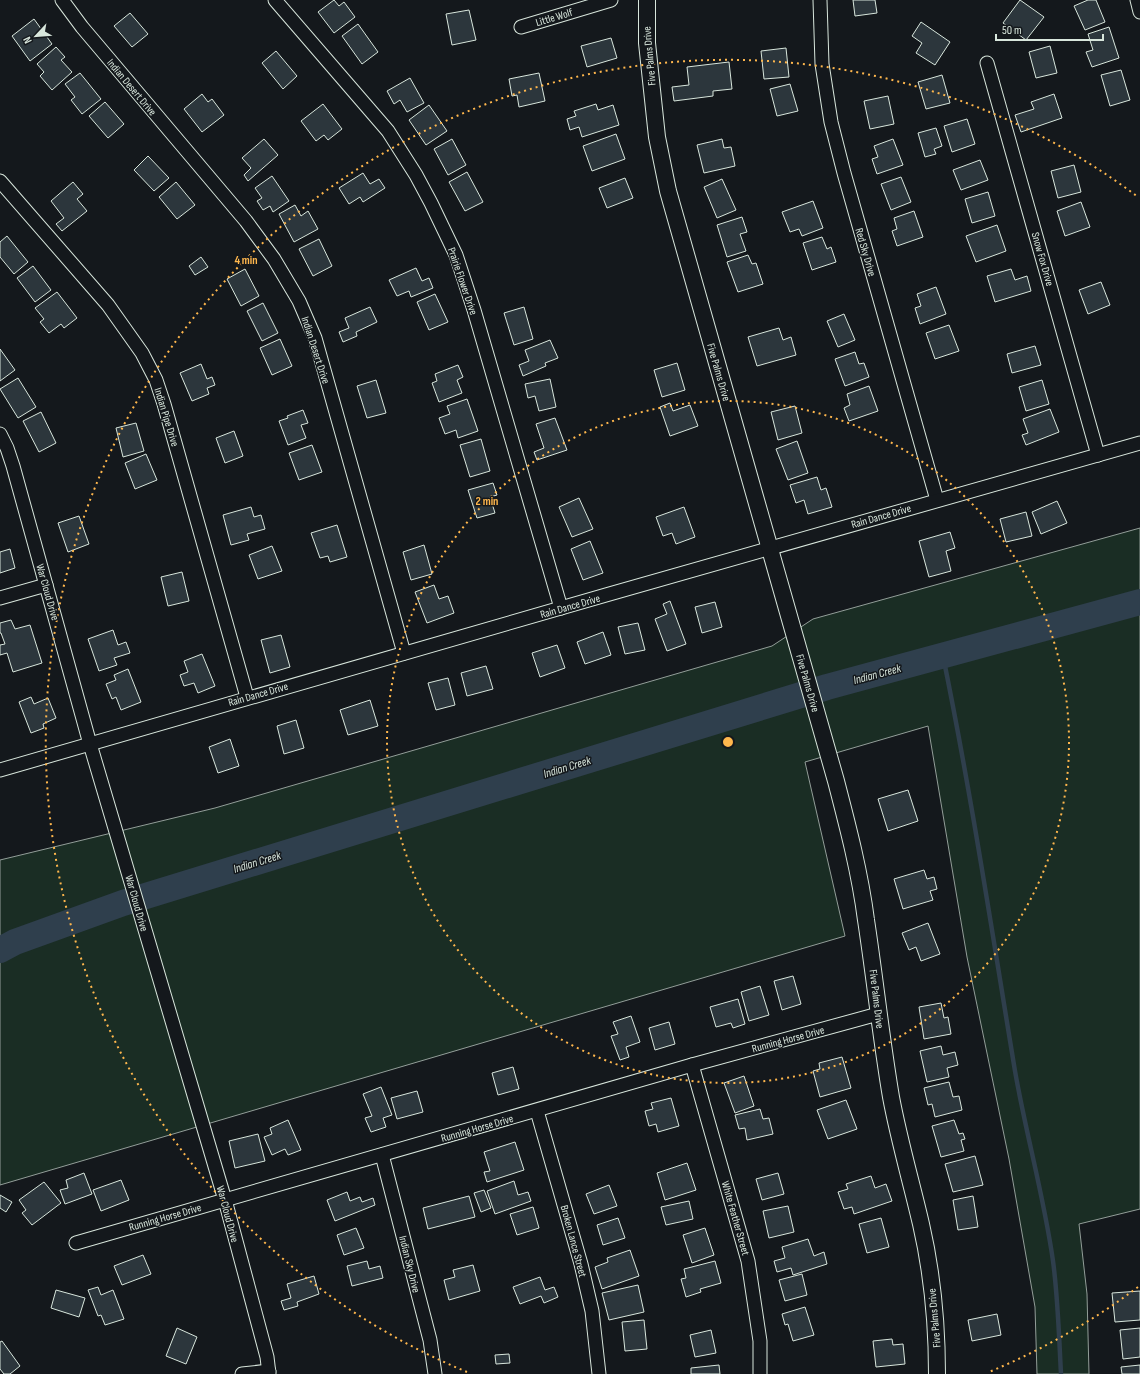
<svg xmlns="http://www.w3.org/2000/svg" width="1140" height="1374" font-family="'Sofia Sans Condensed',sans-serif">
	<rect width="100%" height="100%" fill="#14181c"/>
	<polygon fill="#1a2d24" stroke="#939e99" points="1140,528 1140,1209 1079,1224 1087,1294 1089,1374 1037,1374 1035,1307 1009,1159 967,957 928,726 805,762 845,936 0,1185 0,860 215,808 772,646 813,619"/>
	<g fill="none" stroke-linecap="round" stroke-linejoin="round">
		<path stroke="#2f3f4d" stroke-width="4.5" d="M943,656C971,793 992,932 1015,1071C1026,1134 1044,1197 1053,1261C1058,1298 1059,1337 1061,1374"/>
		<polyline stroke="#2f3f4d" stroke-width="26" points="0,950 15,942 123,903 827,687 1140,602"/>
	</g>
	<g fill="#2c363c" stroke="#d8e6dc">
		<polygon points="334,0 339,6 344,2 355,17 334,33 318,12"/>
		<polygon points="853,0 875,0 877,13 855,16"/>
		<polygon points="1020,0 1044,17 1026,40 1003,23"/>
		<polygon points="1088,0 1096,0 1105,22 1085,30 1074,6"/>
		<polygon points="469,10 476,40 452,45 446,14"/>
		<polygon points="130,13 148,34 132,47 114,26"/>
		<polygon points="34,19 52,44 30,61 12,36"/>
		<polygon points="921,22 950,42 935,65 916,53 922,43 912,36"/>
		<polygon points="358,24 378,52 362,64 342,36"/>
		<polygon points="1109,27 1119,58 1092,67 1086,52 1093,50 1088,34"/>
		<polygon points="611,38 617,58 587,67 581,46"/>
		<polygon points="1050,46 1057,73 1036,78 1029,52"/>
		<polygon points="56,47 65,57 61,60 72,72 52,90 40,76 44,72 37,64"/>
		<polygon points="786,48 789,77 764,79 761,51"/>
		<polygon points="276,51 297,76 283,89 262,63"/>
		<polygon points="729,62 732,89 713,91 713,96 674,101 672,87 689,85 687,67"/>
		<polygon points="1121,70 1130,100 1110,106 1101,75"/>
		<polygon points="80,73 101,99 82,114 71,100 75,97 65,84"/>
		<polygon points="539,73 545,101 519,107 517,95 512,96 509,79"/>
		<polygon points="942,75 950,103 926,109 918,82"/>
		<polygon points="410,78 424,103 407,112 400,100 394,104 387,91"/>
		<polygon points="790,84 798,111 777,116 770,89"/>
		<polygon points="202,94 208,102 212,99 224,115 202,132 184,109"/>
		<polygon points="1054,94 1062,118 1021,132 1015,115 1034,109 1031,102"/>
		<polygon points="888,96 894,124 870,129 864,101"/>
		<polygon points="105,102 124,124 108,138 89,116"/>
		<polygon points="323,104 342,129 328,140 324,135 316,141 301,121"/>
		<polygon points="596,104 598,110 613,105 619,125 582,137 579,127 570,130 567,119 576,116 574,111"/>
		<polygon points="429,105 447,131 426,145 409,120"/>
		<polygon points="967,119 975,144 952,152 944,126"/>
		<polygon points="936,128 942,146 934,149 936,154 925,157 918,133"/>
		<polygon points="616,134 625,159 592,171 583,146"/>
		<polygon points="264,139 278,155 248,181 244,175 251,168 242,158"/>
		<polygon points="452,139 466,165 448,175 434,149"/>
		<polygon points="722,139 724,148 731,147 735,166 704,173 697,145"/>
		<polygon points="893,139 903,165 877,174 872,159 878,157 874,146"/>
		<polygon points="148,156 169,178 154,191 134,170"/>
		<polygon points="980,160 988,180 961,190 953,170"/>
		<polygon points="1074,165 1081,192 1058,198 1051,171"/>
		<polygon points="467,172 483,202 465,211 449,182"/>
		<polygon points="363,173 370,184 379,179 385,188 363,202 360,197 349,204 339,188"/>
		<polygon points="272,176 289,201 273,212 270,206 263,210 257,201 262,198 255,188"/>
		<polygon points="901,177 911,202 891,210 881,184"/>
		<polygon points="625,178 633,198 607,208 599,188"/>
		<polygon points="722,179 736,210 717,218 704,187"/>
		<polygon points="73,182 83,194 77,199 87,211 62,231 56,224 64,218 51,201"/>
		<polygon points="176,182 195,205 177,219 159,197"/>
		<polygon points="988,192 995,216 972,223 965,199"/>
		<polygon points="813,201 823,228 802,236 799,229 790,232 782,212"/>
		<polygon points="1081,202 1090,227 1065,236 1057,211"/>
		<polygon points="295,205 301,216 308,211 318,229 294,242 279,214"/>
		<polygon points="914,211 923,237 897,246 892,231 897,229 894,218"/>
		<polygon points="742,217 747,232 740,234 746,251 727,257 717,225"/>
		<polygon points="997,225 1006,251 976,262 966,236"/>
		<polygon points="7,236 28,262 14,274 0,257 0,242"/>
		<polygon points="822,237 827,249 831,247 836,262 812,270 803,243"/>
		<polygon points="319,239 332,266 313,276 299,249"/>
		<polygon points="748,255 752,264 756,263 763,284 738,292 727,262"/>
		<polygon points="201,257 208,267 195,275 189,266"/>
		<polygon points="33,266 51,290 35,302 17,278"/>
		<polygon points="416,268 422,281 429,278 433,288 411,297 409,291 397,296 389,280"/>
		<polygon points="245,269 259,296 241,306 227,279"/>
		<polygon points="1011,269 1015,280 1027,276 1031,291 995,302 987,276"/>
		<polygon points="1101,282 1110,305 1088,314 1079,290"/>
		<polygon points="936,287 946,314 920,324 915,308 921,306 917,294"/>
		<polygon points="57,292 77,318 64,328 61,324 49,333 40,322 44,319 35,308"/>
		<polygon points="435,294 448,322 429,330 417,302"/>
		<polygon points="263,303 278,333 262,341 247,311"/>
		<polygon points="370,307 377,322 356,332 357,336 343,342 339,332 349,328 345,318"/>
		<polygon points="524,307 533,339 514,345 504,313"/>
		<polygon points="844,314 855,340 838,347 827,321"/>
		<polygon points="949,325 959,351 935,359 926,333"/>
		<polygon points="779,328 783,340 791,337 796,355 757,366 748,337"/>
		<polygon points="280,339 292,366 272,375 260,348"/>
		<polygon points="550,340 558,358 545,363 546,366 523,376 519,365 529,361 525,350"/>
		<polygon points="1035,346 1041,365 1012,373 1007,354"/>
		<polygon points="0,349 15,370 0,381"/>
		<polygon points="855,352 859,364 864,363 869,377 845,386 835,359"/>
		<polygon points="677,363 685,390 662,397 654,370"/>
		<polygon points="201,364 207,379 212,377 215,385 207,388 209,394 192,401 180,373"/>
		<polygon points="458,365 463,377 457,380 462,393 439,402 432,383 437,381 435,374"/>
		<polygon points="18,378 36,407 18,418 0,389"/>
		<polygon points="550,379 556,407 539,411 535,396 528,398 525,384"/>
		<polygon points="376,380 386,413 367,418 357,386"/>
		<polygon points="1042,380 1049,404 1026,411 1019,387"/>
		<polygon points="869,386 878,411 849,421 844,408 850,405 847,394"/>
		<polygon points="467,399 478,431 458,438 456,430 445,434 439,418 450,414 447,406"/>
		<polygon points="670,403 673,411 690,405 698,426 670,436 660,407"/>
		<polygon points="795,406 802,433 778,440 771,412"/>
		<polygon points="1050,409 1059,432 1026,445 1022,435 1028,433 1023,419"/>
		<polygon points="303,410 308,423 301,425 306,438 288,445 279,421 288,418 287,416"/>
		<polygon points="41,412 56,443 39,452 23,421"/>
		<polygon points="555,418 567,450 537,460 534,452 544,448 536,424"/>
		<polygon points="136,423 144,451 123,457 116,428"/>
		<polygon points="234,431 243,456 225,463 216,438"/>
		<polygon points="481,439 490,471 470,477 460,445"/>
		<polygon points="797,441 808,473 788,480 776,449"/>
		<polygon points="312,445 322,472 299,480 289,453"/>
		<polygon points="146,454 157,480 135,489 125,463"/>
		<polygon points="817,477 821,490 826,488 832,507 808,514 804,500 796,503 790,485"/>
		<polygon points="493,483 497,495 490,497 495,513 477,518 468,490"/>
		<polygon points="579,498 593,529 572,537 559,507"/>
		<polygon points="1057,501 1067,523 1041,534 1032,512"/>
		<polygon points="251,507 254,517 261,515 265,529 247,534 249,540 231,545 223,515"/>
		<polygon points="684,507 695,537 676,544 672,533 663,536 656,517"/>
		<polygon points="1026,512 1032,536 1006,542 1000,519"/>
		<polygon points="79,516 89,544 68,552 58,523"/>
		<polygon points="337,525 347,557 330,562 328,556 320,558 311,533"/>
		<polygon points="950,532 955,548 946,551 951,571 929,577 919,541"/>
		<polygon points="590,541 603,573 583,580 571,549"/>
		<polygon points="424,545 432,574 411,580 403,552"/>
		<polygon points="272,546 282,571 258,579 249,555"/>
		<polygon points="10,549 15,568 0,573 0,552"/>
		<polygon points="182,572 189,601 168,606 161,577"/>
		<polygon points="434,585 439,599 448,596 454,613 427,623 415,592"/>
		<polygon points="670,601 686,644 667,651 655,619 667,614 663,604"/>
		<polygon points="715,602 722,627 702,633 695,607"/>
		<polygon points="11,620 15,629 30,625 42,663 13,672 7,653 0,655 0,645 5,644 1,633 0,633 0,623"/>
		<polygon points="638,623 645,650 625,654 618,627"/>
		<polygon points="113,630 118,645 126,642 130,653 114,658 117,665 99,671 88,639"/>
		<polygon points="603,632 611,655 585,664 577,642"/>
		<polygon points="281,635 290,667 270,673 261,640"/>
		<polygon points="557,645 565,668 540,677 532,653"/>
		<polygon points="202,654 215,686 198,693 194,683 184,686 180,675 188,672 184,661"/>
		<polygon points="486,666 493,689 467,696 461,673"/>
		<polygon points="128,669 141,702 121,710 116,697 112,699 106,684 116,680 114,675"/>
		<polygon points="448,678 455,705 436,710 428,683"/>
		<polygon points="31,697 34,704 48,698 56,718 43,724 44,728 31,733 19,702"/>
		<polygon points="370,700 378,726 348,735 340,710"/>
		<polygon points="296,720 304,748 284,754 277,726"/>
		<polygon points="230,739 239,766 218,773 209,747"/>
		<polygon points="908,790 918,821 888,831 878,799"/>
		<polygon points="924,870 927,879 934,877 937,889 930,891 933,900 903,909 894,879"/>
		<polygon points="928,923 940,954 921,961 916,947 909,950 902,933"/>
		<polygon points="793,976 801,1004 782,1010 774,981"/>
		<polygon points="760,986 769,1015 749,1021 741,992"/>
		<polygon points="738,999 745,1024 733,1028 731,1023 716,1027 710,1007"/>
		<polygon points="941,1003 944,1018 948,1017 951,1034 924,1039 919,1007"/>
		<polygon points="631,1016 640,1042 626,1047 629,1057 620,1060 611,1036 618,1034 613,1022"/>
		<polygon points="669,1022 675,1044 655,1050 649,1028"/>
		<polygon points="941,1046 943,1055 955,1052 958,1065 947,1068 949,1077 927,1082 920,1051"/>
		<polygon points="842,1057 851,1088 820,1097 813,1071 820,1069 819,1063"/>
		<polygon points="513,1067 519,1089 498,1095 492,1073"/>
		<polygon points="744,1076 754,1106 735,1113 724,1083"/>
		<polygon points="949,1082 953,1097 959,1096 962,1110 935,1117 932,1104 928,1105 924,1088"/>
		<polygon points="381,1087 392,1115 383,1118 386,1127 371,1132 365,1118 372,1116 363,1094"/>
		<polygon points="417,1091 423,1112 397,1119 391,1098"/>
		<polygon points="671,1098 679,1126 658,1132 656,1124 649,1126 645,1111 653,1109 651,1103"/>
		<polygon points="846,1100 857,1129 828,1139 817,1110"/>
		<polygon points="760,1109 763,1119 769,1118 773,1134 747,1140 745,1128 739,1129 735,1115"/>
		<polygon points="288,1120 301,1150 288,1155 285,1149 272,1155 264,1137 272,1134 270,1128"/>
		<polygon points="954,1120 959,1134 963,1133 965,1139 961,1140 964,1151 941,1157 932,1126"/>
		<polygon points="258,1134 265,1161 235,1168 229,1141"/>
		<polygon points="515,1142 524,1170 487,1182 484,1172 490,1171 484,1152"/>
		<polygon points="975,1156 983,1185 953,1192 945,1164"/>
		<polygon points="687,1163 696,1190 665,1200 657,1173"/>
		<polygon points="84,1173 92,1194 65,1204 60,1190 68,1188 66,1180"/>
		<polygon points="778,1173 784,1194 762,1200 756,1179"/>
		<polygon points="871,1176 875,1188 886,1184 892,1201 854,1214 852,1207 844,1209 838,1192 848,1189 846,1184"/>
		<polygon points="121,1180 129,1200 101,1211 93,1190"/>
		<polygon points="514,1181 518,1195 528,1192 531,1201 495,1214 487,1191"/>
		<polygon points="44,1182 61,1203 32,1225 22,1213 26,1210 19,1200"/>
		<polygon points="609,1185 617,1206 594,1214 586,1194"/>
		<polygon points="484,1190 491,1208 481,1212 474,1193"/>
		<polygon points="347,1192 350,1201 360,1197 362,1202 373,1198 375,1205 335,1221 327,1200"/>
		<polygon points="0,1195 12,1202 6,1212 0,1208"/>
		<polygon points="469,1196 475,1217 428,1229 423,1208"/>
		<polygon points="973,1196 978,1227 958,1230 953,1200"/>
		<polygon points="689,1201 693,1219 666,1225 661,1207"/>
		<polygon points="788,1206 794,1232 769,1238 763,1211"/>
		<polygon points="533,1207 539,1228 517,1235 510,1214"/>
		<polygon points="618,1218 625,1238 603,1245 597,1225"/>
		<polygon points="881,1218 889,1247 867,1253 859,1224"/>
		<polygon points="356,1228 364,1248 344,1255 337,1235"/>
		<polygon points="705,1228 714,1255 692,1263 683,1235"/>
		<polygon points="808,1239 814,1256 824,1252 827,1264 793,1275 791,1268 777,1272 774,1261 785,1258 782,1247"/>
		<polygon points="630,1250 639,1276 602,1289 595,1267 608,1262 607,1258"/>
		<polygon points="143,1255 151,1274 122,1285 114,1266"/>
		<polygon points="367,1261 369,1269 380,1266 383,1278 352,1286 347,1266"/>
		<polygon points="715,1261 721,1283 700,1289 701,1292 686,1297 681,1279 686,1278 684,1269"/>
		<polygon points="473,1265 480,1291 449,1300 444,1280 455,1277 453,1270"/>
		<polygon points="802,1274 807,1295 785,1301 779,1280"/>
		<polygon points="314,1276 319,1294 297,1302 298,1306 284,1310 281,1301 291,1298 287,1284"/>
		<polygon points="540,1277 545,1290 554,1287 558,1297 544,1303 541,1296 520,1304 513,1287"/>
		<polygon points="638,1285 644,1312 609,1320 602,1293"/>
		<polygon points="98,1287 101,1295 113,1290 124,1319 105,1325 101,1315 98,1316 88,1290"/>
		<polygon points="56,1290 85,1298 79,1317 51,1308"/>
		<polygon points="1140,1291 1140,1320 1115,1322 1112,1293"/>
		<polygon points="805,1307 814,1335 793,1341 788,1324 785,1325 782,1314"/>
		<polygon points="997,1314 1001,1335 972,1341 968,1320"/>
		<polygon points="644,1320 647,1349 625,1351 622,1322"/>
		<polygon points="177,1328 197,1337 186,1364 166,1356"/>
		<polygon points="1140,1328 1140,1357 1123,1359 1120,1330"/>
		<polygon points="711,1330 716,1353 695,1357 690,1335"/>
		<polygon points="892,1339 893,1345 903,1344 905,1364 876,1367 873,1341"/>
		<polygon points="2,1341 20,1366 10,1374 4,1374 0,1369 0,1342"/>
		<polygon points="509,1354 510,1363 496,1364 495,1355"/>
		<polygon points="719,1365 720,1374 691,1374 691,1368"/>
		<polygon points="1140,1365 1140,1374 1122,1374 1121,1367"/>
	</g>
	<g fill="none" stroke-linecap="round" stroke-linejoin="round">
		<defs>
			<g id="minor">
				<polyline points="62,0 82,27 246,221 274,259 299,301 315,338 404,653"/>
				<polyline points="275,0 388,131 416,175 431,203 456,255 474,310 561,608"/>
				<polyline points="820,0 822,64 831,122 844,173 937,500"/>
				<polyline points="1137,0 1140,12"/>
				<polyline points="521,27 611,0"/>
				<polyline points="987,63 1098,455"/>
				<polyline points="0,181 108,305 142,353 156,380 164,404 247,697"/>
				<polyline points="0,434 7,448 13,466 90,744 225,1200 267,1357 269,1374"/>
				<polyline points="0,598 46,585"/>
				<path d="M0,770C379,659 760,551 1140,443"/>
				<polyline points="692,1065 748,1261 760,1341 760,1374"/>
				<polyline points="537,1111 581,1264 592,1311 599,1374"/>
				<polyline points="382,1155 430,1340 435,1374"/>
				<polyline points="76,1243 692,1065 878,1014"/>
				<polyline points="242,1374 269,1371"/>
			</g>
			<path id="tertiary" d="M647,0V43L657,137L668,191L836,781C848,827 860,873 866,920C875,979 881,1038 891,1097C899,1140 911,1181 921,1224C932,1272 937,1324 937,1374"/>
		</defs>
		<use href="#minor" stroke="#d8e6dc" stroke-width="15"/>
		<use href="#tertiary" stroke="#d8e6dc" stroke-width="18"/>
		<use href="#minor" stroke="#14181c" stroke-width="13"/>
		<use href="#tertiary" stroke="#14181c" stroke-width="16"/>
	</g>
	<g fill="none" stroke="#ffb74d" stroke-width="2" stroke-dasharray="2 4">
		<circle cx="728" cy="742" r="341"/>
		<path d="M1138 1287A682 682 0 0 1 989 1372M467 1372A682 682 0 1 1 1138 197"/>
	</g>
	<g text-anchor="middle" stroke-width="3" stroke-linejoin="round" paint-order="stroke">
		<g font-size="11" fill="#d8e6dc" stroke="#14181c">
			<text transform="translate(554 17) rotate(-17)" y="4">Little Wolf</text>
			<text transform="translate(649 56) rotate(-95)" y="4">Five Palms Drive</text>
			<text transform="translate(132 87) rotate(50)" y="4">Indian Desert Drive</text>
			<text transform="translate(866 252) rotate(74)" y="4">Red Sky Drive</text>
			<text transform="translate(1043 259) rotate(74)" y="4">Snow Fox Drive</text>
			<text transform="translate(463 281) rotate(71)" y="4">Prairie Flower Drive</text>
			<text transform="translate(316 350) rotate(72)" y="4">Indian Desert Drive</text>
			<text transform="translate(719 372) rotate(74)" y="4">Five Palms Drive</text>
			<text transform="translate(167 417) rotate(73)" y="4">Indian Pipe Drive</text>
			<text transform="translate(881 516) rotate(-16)" y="4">Rain Dance Drive</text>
			<text transform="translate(48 592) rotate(74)" y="4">War Cloud Drive</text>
			<text transform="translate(570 606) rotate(-16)" y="4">Rain Dance Drive</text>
			<text transform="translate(808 683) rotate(74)" y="4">Five Palms Drive</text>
			<text transform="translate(258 694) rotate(-16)" y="4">Rain Dance Drive</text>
			<text transform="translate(137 903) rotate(74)" y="4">War Cloud Drive</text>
			<text transform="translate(877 999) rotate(83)" y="4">Five Palms Drive</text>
			<text transform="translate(788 1039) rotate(-15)" y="4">Running Horse Drive</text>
			<text transform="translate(477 1128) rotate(-16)" y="4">Running Horse Drive</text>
			<text transform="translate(228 1214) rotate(75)" y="4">War Cloud Drive</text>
			<text transform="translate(165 1217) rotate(-16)" y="4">Running Horse Drive</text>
			<text transform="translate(736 1218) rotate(74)" y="4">White Feather Street</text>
			<text transform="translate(574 1241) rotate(75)" y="4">Broken Lance Street</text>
			<text transform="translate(410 1264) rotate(76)" y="4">Indian Sky Drive</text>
			<text transform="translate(934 1318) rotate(-95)" y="4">Five Palms Drive</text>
		</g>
		<g font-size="12" font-style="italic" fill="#d8e6dc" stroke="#14181c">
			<text transform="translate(877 674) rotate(-15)" y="4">Indian Creek</text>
			<text transform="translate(567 767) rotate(-17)" y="4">Indian Creek</text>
			<text transform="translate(257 862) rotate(-17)" y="4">Indian Creek</text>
		</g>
	</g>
	<circle cx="728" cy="742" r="6" fill="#ffb74d" stroke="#14181c" stroke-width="2"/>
	<g font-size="12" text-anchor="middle" font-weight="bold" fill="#ffb74d" stroke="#14181c" stroke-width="3" stroke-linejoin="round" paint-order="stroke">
		<text x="246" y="264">4 min</text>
		<text x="487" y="505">2 min</text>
	</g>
	<g transform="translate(36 36) rotate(244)" stroke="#14181c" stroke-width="3" paint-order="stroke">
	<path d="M0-3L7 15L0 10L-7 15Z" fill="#d8e6dc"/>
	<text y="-6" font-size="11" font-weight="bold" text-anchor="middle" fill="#d8e6dc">N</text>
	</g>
	<path d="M996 34v6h107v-6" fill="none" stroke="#d8e6dc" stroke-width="2"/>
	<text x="1002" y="34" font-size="12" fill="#d8e6dc" stroke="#14181c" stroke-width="3" paint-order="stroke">50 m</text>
</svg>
